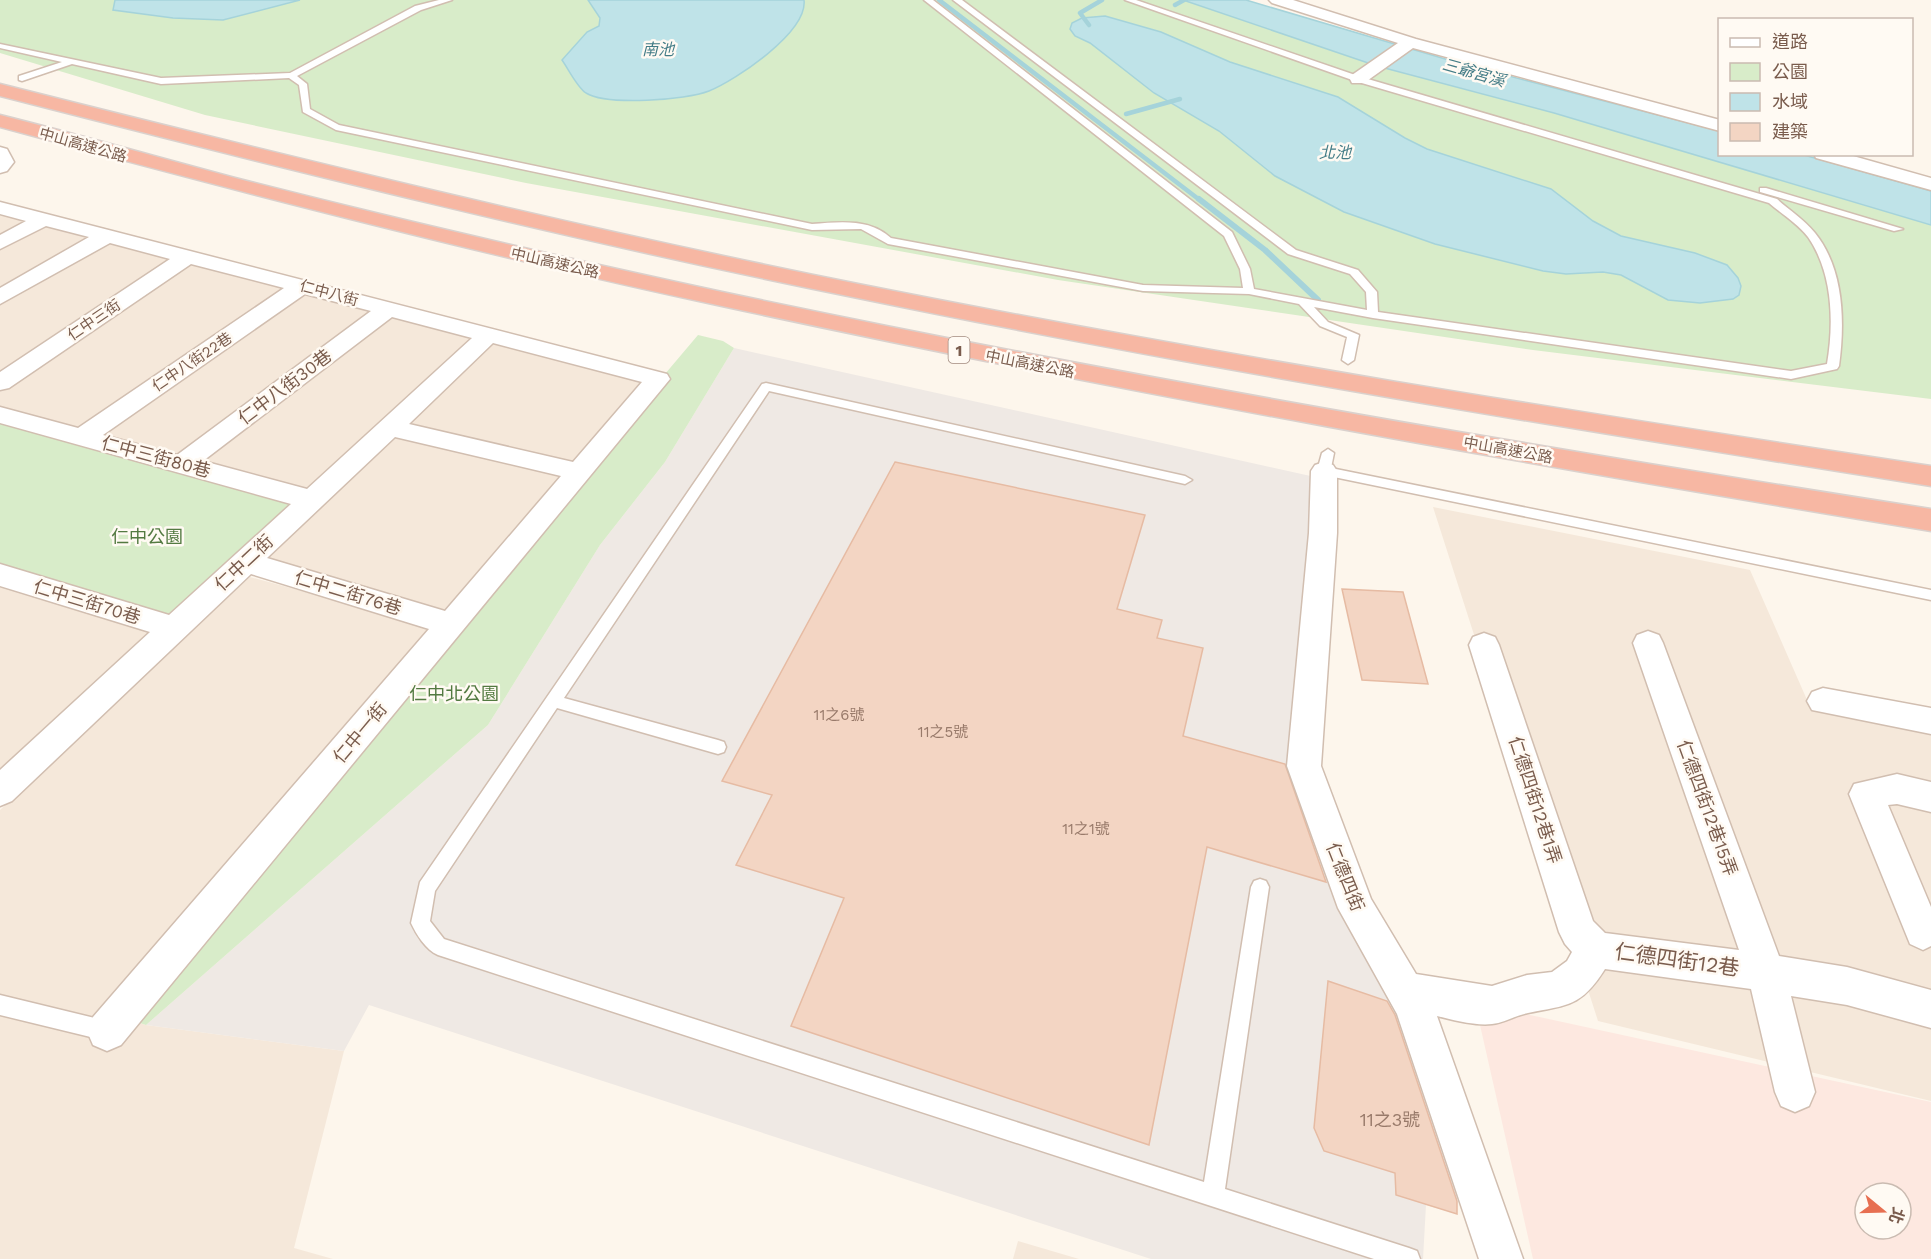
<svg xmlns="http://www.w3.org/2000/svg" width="1931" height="1259" font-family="'Work Sans','Noto Sans TC',sans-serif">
	<rect width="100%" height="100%" fill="#fdf6ec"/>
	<g fill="#f5e8da">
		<polygon points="0,208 658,379 451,624 245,562 0,415"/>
		<polygon points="1433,507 1750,570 1811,709 1931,730 1931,1101 1598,1021"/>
		<polygon points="0,575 174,628 0,791"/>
		<polygon points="250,577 437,628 121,1018 146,1025 344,1051 294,1248 333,1259 0,1259 0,810"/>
		<polygon points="1018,1241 1079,1259 1013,1259"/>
	</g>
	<path fill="#fde8e0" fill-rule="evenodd" d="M1475,1003L1931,1102V1259H1533ZM1865,1193H1901V1229H1865Z"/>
	<polygon fill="#efe9e4" points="734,348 1315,477 1290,765 1403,1006 1457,1178 1457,1214 1426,1205 1423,1259 1151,1259 369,1005 344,1051 146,1025 488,725 600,545 665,462"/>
	<g fill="#d8ecc9">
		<polygon points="0,0 1183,0 1377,66 1554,113 1931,225 1931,399 1533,350 1058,280 526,183 205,115 0,53"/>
		<polygon points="698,335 723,341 734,348 665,462 600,545 488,725 146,1025 121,1017"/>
		<polygon points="0,415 312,500 174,628 0,575"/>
	</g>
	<g fill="#bfe3e8" stroke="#a5d3da" stroke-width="1.5">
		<polygon points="115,0 300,0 223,20 173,18 113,10"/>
		<path d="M588,0H804C808,32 736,80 709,91C686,100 607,106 586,93C577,87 569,70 562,60L587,32L599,26L600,18Z"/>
		<polygon points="1183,0 1246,0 1452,61 1719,131 1720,154 1804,155 1931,191 1931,225 1554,113 1377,66"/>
		<polygon points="1105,16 1161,32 1230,62 1338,97 1405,138 1427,149 1551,189 1593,221 1621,236 1695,253 1727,265 1738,278 1741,286 1739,295 1733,299 1700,303 1668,300 1621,275 1603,272 1566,274 1543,271 1435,244 1344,212 1275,176 1219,131 1154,93 1090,43 1075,36 1070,29 1072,23 1082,18"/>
	</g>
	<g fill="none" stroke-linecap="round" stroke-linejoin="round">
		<g stroke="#a5d3da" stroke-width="4.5">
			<polyline points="939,0 1201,201"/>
			<polyline points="1175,5 1184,0"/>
			<polyline points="1089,25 1080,13 1102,0"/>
			<polyline points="1126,114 1180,99"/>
		</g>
		<polyline stroke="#a5d3da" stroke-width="6" points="1199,199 1265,250 1318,300"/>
	</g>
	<g fill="#f3d5c3" stroke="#e6bba3" stroke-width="1.5">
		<polygon points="895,462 1145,515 1117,609 1162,620 1157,638 1203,648 1183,736 1285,764 1326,882 1207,847 1149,1145 791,1026 844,898 736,865 772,795 722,781"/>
		<polygon points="1342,589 1403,592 1428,684 1362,680"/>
		<polygon points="1328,981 1387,1001 1395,1015 1457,1201 1457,1214 1396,1195 1395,1173 1324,1151 1314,1128"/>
	</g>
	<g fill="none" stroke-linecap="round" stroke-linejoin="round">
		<defs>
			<g id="service">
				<path d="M439,0H452L421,10L297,76L307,84L310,109L339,125L812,224C840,222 869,218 891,238L1143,285L1243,288L1240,269L1224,236L924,0H933L1232,232L1250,269L1254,289L1367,310L1366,292L1350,274L1288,254L953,0H962L1296,250L1358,270L1377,292L1378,312L1791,371L1827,364C1834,323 1833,273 1808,237C1798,224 1782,214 1769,203L1355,81L1125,0H1136L1361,77L1777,199C1789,210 1804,219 1815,233C1844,269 1845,322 1839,366L1837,369L1791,379L1373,318L1314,307L1328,322L1359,335L1354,360L1348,364L1342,360L1347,337L1320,326L1299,304L1249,294L1143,291L888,244L861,229L812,230L336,130L303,112L299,85L289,78L161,84L72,64L22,81L19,80V76L62,62L0,48V44L161,78L290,73L415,6Z"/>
				<polygon points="1760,188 1766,188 1903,229 1894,231 1760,192"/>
				<path d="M766,383L1185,476L1192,480L1185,484L769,391L564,698L718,740L724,742L726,747L724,752L718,754L557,708L435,891L430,921L444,939L1204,1182L1251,887L1254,881L1260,879L1266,881L1269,887L1225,1189L1409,1248L1417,1251L1420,1259H1374L438,955C426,950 416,934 411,923L420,882L762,384Z"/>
				<polygon points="1328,449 1334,453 1331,468 1931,590 1931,600 1324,475 1317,471 1322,453"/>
				<polygon points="0,995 107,1021 114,1024 117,1031 114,1038 107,1041 0,1015"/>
			</g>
			<g id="minor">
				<polygon points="1269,0 1293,0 1416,39 1720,120 1720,131 1413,48 1364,83 1352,83 1350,79 1352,75 1398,43 1272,3"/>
				<polygon points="0,147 7,149 14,162 7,171 0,173"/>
				<polygon points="1814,154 1846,154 1931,178 1931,190 1816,158"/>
				<path d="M0,202L667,374L670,379L121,1045L107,1051L93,1045L87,1031L93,1017L429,629L251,574L12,801L0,806V770L150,632L0,586V564L169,615L291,504L0,423V407L78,428L284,288L191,264L9,388L0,390V372L170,259L110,243L0,304V288L89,237L46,226L0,249V235L26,221L0,214ZM305,294L371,311L177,455L103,435ZM392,317L472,338L307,489L203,461ZM493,343L642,382L573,462L409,424ZM395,437L561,476L445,611L267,558Z"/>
				<path d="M1324,462L1333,465L1337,471V533L1321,766L1371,899L1416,974L1492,986L1527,975L1552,972L1567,961L1572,952L1565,944L1559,932L1469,645L1473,637L1484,633L1495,637L1499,645L1593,921L1605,933L1739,950L1633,643L1637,635L1648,631L1659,635L1663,643L1779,956L1847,967L1931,990V1028L1847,1005L1791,996L1815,1092L1809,1106L1795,1112L1781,1106L1775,1092L1751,989L1605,969C1581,1007 1568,1005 1528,1013C1516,1015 1504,1023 1492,1024C1476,1026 1453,1020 1437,1016L1523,1259H1479L1397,1014L1338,908L1287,766L1309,533L1311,471L1315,465Z"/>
				<polygon points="1823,688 1931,708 1931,734 1812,710 1807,701 1812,692"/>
				<polygon points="1897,774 1931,782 1931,812 1897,804 1888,805 1931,907 1931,946 1923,950 1910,944 1849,794 1854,784"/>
			</g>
			<g id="motorway">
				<path d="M0,84C285,156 570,226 858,284C1214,355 1572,412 1931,466V486C1572,429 1214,371 858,298C570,240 285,169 0,96Z"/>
				<path d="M0,115C80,135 160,158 239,179C399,220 560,257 722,292C1123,377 1526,446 1931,509V531C1526,464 1123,393 722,306C479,254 239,192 0,127Z"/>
			</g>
		</defs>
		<use href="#service" stroke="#d1beb0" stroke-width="3"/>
		<use href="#minor" stroke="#d1beb0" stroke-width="3"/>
		<use href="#motorway" stroke="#dad1cd" stroke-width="3"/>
		<use href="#service" fill="#fff" fill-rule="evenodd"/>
		<use href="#minor" fill="#fff" fill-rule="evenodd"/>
		<use href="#motorway" fill="#f7b7a3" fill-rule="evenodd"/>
	</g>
	<g text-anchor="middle" stroke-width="5" stroke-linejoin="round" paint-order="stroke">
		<g font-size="15" fill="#7a5c4d" stroke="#fffaf3">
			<text transform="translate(83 145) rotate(16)" y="5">中山高速公路</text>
			<text transform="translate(555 263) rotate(13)" y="5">中山高速公路</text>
			<text transform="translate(329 293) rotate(15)" y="5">仁中八街</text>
			<text transform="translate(94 320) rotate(-34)" y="5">仁中三街</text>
			<text transform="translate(192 362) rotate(-34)" y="5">仁中八街22巷</text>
			<text transform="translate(1030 364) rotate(11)" y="5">中山高速公路</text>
			<text transform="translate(1508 450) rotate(10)" y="5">中山高速公路</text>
		</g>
		<g font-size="15" fill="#987a6a">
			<text x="839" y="720">11之6號</text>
			<text x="943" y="737">11之5號</text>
			<text x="1086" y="834">11之1號</text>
		</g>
		<g font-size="16" font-style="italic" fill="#437c86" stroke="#fffaf3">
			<text x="658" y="55">南池</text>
			<text transform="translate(1474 72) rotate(16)" y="6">三爺宮溪</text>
			<text x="1335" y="158">北池</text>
		</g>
		<rect fill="#fffaf3" stroke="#a28b7f" stroke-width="1.5" x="948.5" y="337" width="21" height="26" rx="4.5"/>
		<g font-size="16" font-weight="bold" fill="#7a5c4d">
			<text x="959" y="356">1</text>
		</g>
		<g font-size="18" fill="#7a5c4d" stroke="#fffaf3">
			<text transform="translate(285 387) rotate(-37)" y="6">仁中八街30巷</text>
			<text transform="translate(156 457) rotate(15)" y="6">仁中三街80巷</text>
			<text transform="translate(244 563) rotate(-43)" y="6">仁中二街</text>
			<text transform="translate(348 593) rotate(17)" y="6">仁中二街76巷</text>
			<text transform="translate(87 602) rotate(17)" y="6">仁中三街70巷</text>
			<text transform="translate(360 733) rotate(-50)" y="6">仁中一街</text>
			<text transform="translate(1535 800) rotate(72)" y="6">仁德四街12巷1弄</text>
			<text transform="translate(1707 808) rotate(70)" y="6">仁德四街12巷15弄</text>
			<text transform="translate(1345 877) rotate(68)" y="6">仁德四街</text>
		</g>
		<g font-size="18" fill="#537a41" stroke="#fffaf3">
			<text x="147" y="543">仁中公園</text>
			<text x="454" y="700">仁中北公園</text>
		</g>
		<g font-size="18" fill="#987a6a">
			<text x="1390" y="1126">11之3號</text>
		</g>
		<g font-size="21" fill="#7a5c4d" stroke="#fffaf3">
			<text transform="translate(1677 960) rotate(8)" y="7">仁德四街12巷</text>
		</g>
	</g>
	<rect x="1718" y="18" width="195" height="138" fill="#fffaf3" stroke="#cabbb1" stroke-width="1.5"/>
	<rect x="1730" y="38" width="30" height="9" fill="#ffffff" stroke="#cabbb1" stroke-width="1.5"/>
	<text x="1772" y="48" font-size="18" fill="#7a5c4d">道路</text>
	<rect x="1730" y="63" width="30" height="18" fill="#d8ecc9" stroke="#cabbb1" stroke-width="1.5"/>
	<text x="1772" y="78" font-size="18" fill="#7a5c4d">公園</text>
	<rect x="1730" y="93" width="30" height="18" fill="#bfe3e8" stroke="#cabbb1" stroke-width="1.5"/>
	<text x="1772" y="108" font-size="18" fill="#7a5c4d">水域</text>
	<rect x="1730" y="123" width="30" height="18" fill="#f3d5c3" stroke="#cabbb1" stroke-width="1.5"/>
	<text x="1772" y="138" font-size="18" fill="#7a5c4d">建築</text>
	<g transform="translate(1883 1211) rotate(109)"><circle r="28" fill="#fffaf3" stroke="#cabbb1" stroke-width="1.5"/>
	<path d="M0-4.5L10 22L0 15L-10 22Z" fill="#e76f51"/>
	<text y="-9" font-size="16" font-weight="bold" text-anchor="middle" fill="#7a5c4d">北</text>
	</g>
</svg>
